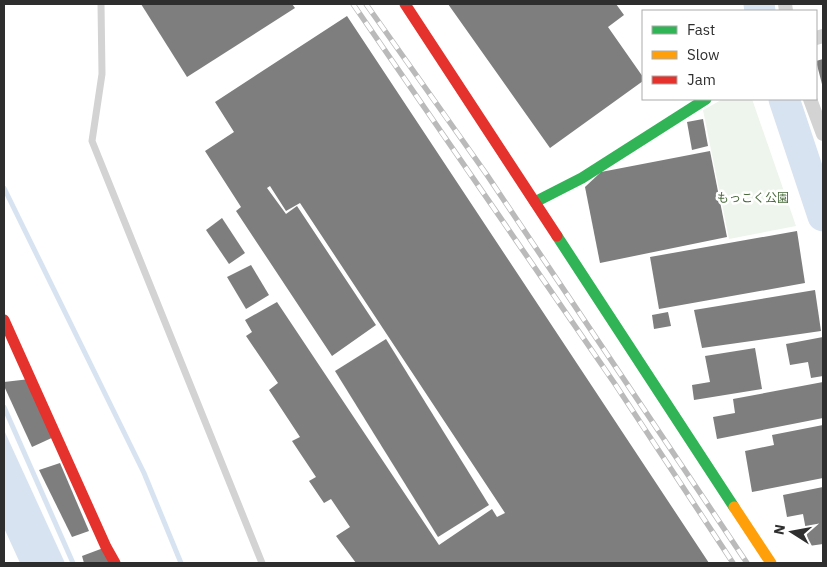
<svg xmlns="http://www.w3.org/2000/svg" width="827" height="567" font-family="'IBM Plex Sans','Noto Sans JP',sans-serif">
	<rect width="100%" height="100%" fill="#fff"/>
	<polygon fill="#eef5ec" points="723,99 752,99 796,226 729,239 703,110"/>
	<polygon fill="#d8e3f2" points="4,430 65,563 20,563 4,528"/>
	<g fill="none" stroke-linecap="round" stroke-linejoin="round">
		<g stroke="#d8e3f2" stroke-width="5">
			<polyline points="4,188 144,473 181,563"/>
			<polyline points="4,407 73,563"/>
		</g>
		<g stroke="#d8e3f2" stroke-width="31">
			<polyline points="759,4 760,11"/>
			<polyline points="784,99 823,216"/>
		</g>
	</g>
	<g fill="#7e7e7e">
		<polygon points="141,4 292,4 295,8 187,77"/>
		<polygon points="448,4 616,4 624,15 608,27 643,77 643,81 550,148"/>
		<polygon points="347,16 709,563 356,563 336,536 350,527 331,499 324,503 309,481 316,477 292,441 300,437 269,390 278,383 246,336 252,332 245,320 277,302 439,545 492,509 497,517 505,513 300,203 286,211 270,186 267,188 286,214 297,206 376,325 332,356 236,211 241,207 205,151 234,132 215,102"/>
		<polygon points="823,59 823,88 816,61"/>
		<polygon points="703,119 708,146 692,150 687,122"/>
		<polygon points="710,151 727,237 600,263 585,187 601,172"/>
		<polygon points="222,218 245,253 229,264 206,230"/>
		<polygon points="797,231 805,283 659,309 650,257"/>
		<polygon points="251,265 269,295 246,309 227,277"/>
		<polygon points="815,290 821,331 702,348 694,310"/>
		<polygon points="668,312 671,326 654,329 652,315"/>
		<polygon points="823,337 823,376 811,378 808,362 790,365 786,344"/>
		<polygon points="386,339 489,505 438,537 335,371"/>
		<polygon points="755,348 762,389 694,400 692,385 710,382 705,356"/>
		<polygon points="30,379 56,436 32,447 4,386 4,382"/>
		<polygon points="823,382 823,418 717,439 713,417 735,413 733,399"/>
		<polygon points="823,425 823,478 752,492 745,451 774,445 772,435"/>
		<polygon points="60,463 89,531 72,537 39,470"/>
		<polygon points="823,487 823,544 809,546 803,514 787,517 783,495"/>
		<polygon points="106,547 112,563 84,563 82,556"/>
	</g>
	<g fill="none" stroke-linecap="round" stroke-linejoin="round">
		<polyline stroke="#d3d3d3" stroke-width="7" points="101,4 102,74 92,141 262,563"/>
		<g stroke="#d3d3d3" stroke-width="14">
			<polyline points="785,4 786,11"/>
			<polyline points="816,38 823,36"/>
			<polyline points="810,99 823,134"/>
		</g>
		<g stroke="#30b455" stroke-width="11">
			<polyline points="535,202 582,178 706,99"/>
			<polyline points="557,236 734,507"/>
		</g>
		<polyline stroke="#ff9f0a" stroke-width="11" points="734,507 771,563"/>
		<g stroke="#e5322d" stroke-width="11">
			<polyline points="405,4 557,236"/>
			<polyline points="4,320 106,547 115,563"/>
		</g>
		<defs>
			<g id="rail">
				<polyline points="353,4 615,384 733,563"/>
				<polyline points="366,4 487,175 747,563"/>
			</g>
		</defs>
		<use href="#rail" stroke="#bababa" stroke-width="5.5"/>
		<use href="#rail" stroke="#fff" stroke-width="4" stroke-dasharray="11" stroke-linecap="butt"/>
	</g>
	<g text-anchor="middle" stroke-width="5" stroke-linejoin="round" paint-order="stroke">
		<g font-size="12" fill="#496a3b" stroke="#fff">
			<text x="753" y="202">もっこく公園</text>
		</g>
	</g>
	<rect width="827" height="567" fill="none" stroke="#2e2e2e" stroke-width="10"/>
	<rect x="642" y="10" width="175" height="90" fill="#ffffff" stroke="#ababab"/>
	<rect x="652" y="26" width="25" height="8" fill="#30b455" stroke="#ababab"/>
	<text x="687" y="35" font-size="15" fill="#2e2e2e">Fast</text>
	<rect x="652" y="51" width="25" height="8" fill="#ff9f0a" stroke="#ababab"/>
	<text x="687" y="60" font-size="15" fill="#2e2e2e">Slow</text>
	<rect x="652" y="76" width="25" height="8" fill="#e5322d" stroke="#ababab"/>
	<text x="687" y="85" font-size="15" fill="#2e2e2e">Jam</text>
	<g transform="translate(792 532) rotate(281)" stroke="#ffffff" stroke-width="4" paint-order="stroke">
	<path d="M0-4L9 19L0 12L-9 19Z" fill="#2e2e2e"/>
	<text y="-8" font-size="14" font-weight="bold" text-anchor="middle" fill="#2e2e2e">N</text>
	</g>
</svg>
